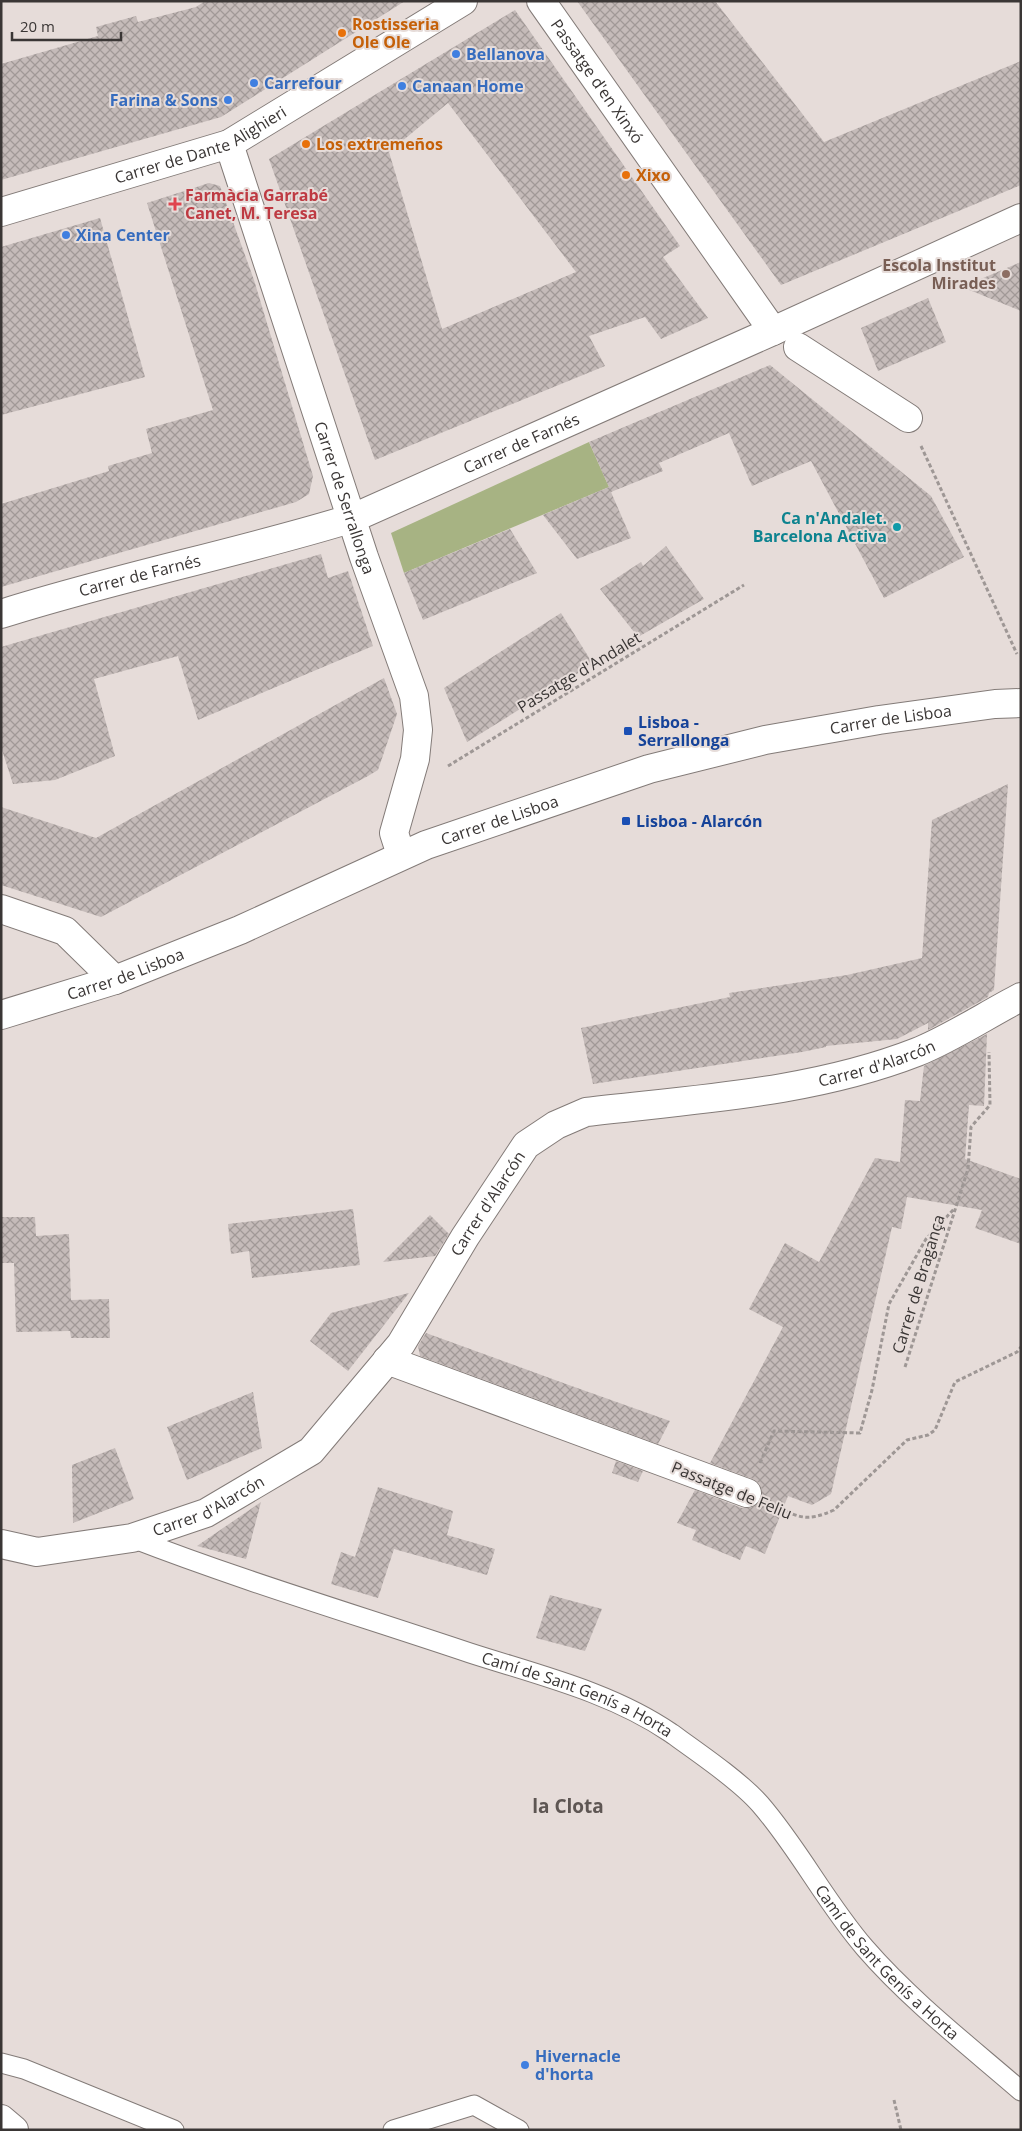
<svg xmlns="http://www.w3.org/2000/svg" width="1022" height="2131" font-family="'Open Sans',sans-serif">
	<defs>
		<pattern id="building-cross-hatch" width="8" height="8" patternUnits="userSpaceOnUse" patternTransform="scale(1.25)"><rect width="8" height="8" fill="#c5bbb9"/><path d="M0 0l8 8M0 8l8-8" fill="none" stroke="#a19997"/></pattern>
	</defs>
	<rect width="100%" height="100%" fill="#e6dcd9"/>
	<polygon fill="#a7b383" points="589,442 609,487 404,573 391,533"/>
	<g fill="url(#building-cross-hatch)" fill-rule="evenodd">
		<polygon points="205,1 405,1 221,117 1,180 1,64 98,36 96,27 136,16 138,22 196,7"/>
		<polygon points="577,1 715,1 824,142 1021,61 1021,185 781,285"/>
		<path d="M515,10L680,246L663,257L708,318L661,339L645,317L589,336L605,366L375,460L269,159ZM448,103L576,272L442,329L389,152Z"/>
		<polygon points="209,183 220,186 254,280 313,476 309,494 296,502 1,587 1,504 109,471 108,466 152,453 146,429 213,410 147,203"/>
		<polygon points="100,218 145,377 1,415 1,247"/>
		<polygon points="1021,262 1021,311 962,287"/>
		<polygon points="928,298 946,342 878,371 861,328"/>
		<polygon points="770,365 931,496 964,557 884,598 811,461 752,486 729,433 659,463 663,471 611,492 631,538 577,559 543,515 609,487 589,442"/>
		<polygon points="510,529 537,573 423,620 404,573"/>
		<polygon points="666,546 704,599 638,637 600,589 641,562 643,566"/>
		<polygon points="321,554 328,578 348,571 373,646 198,720 178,656 94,679 115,756 55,780 13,784 1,747 1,647"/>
		<polygon points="561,613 593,664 467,742 444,688"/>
		<polygon points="384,678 397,714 378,770 368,776 101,917 1,885 1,807 96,838"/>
		<polygon points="1008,784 994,990 989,993 988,997 928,1030 928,1023 897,1039 826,1046 826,1047 802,1052 593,1084 581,1028 730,997 729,993 847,975 922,958 932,820"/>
		<polygon points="987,1034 984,1106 969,1105 965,1159 1021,1179 1021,1244 975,1228 982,1210 907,1197 901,1229 892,1227 831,1494 812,1505 788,1496 765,1554 746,1546 740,1560 692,1540 696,1530 677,1523 695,1490 742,1508 749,1508 757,1505 762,1498 762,1490 759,1483 753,1479 710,1463 783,1327 749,1309 785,1243 819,1262 875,1158 900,1162 905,1100 920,1101 924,1066"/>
		<polygon points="353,1209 360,1265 252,1278 249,1251 231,1254 228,1224"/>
		<polygon points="430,1215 449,1234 435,1256 383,1262"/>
		<polygon points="1,1217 35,1217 36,1236 69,1234 71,1300 109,1299 110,1338 71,1338 70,1331 16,1332 14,1263 1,1263"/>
		<polygon points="409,1293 348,1371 310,1341 331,1313"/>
		<polygon points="426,1333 566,1384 670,1421 658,1444 420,1356 418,1346"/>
		<polygon points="253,1392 262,1448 187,1480 167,1427"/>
		<polygon points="115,1448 134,1499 73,1523 72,1465"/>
		<polygon points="616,1461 643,1471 638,1482 612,1473"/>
		<polygon points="378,1487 453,1511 447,1535 495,1549 487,1575 394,1549 378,1598 331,1584 341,1552 355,1557"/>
		<polygon points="261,1502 246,1559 197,1546"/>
		<polygon points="550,1595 602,1609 585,1651 536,1638"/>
	</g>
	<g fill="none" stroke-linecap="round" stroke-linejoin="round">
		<defs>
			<g id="service">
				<path id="s1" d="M132,1538C243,1581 357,1615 470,1653C538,1675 611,1692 671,1733C696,1751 740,1781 760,1804C799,1849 826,1903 865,1948C910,2000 969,2046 1021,2091"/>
				<polyline points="1,2063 24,2069 174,2130"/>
				<polyline points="393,2130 474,2105 519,2130"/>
			</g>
			<g id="pedestrian">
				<polyline points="798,347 908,418"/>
				<polyline points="1,2119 14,2130"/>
			</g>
			<g id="minor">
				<path id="s2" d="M541,1L773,331"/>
				<path id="s3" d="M229,144L364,557L414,696L418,730L415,759L394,833L401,855"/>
				<path id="s4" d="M1,614C117,577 236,554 353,518L773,331L1021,218"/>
				<polyline points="1,909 65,931 115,980"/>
				<polyline points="387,1360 747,1493"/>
				<path id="s5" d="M1,1544L37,1552L132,1538L206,1513L311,1451L401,1344L465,1237L526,1145L556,1125L586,1112C697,1099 812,1093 917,1052C950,1039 988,1014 1021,997"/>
			</g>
			<g id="tertiary">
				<path id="s6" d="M1,212L229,144L463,1"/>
				<path id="s7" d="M1,1015L115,980L240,930L426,845L649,769L765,740L879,720L995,704L1021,703"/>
			</g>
		</defs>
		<use href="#service" stroke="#837b78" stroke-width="21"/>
		<use href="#pedestrian" stroke="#837b78" stroke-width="30"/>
		<use href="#minor" stroke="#837b78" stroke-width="30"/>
		<use href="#tertiary" stroke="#837b78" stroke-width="30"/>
		<g stroke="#9e9795" stroke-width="3" stroke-dasharray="4 2.5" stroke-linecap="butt">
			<polyline points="921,446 1017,654"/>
			<polyline points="448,766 744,585"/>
			<polyline points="905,1367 968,1169 971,1127 990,1105 989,1052"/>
			<polyline points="760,1463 774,1431 860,1433 872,1390 889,1304 926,1239 954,1209"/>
			<path d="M775,1506C800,1518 807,1522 834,1510L907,1440L928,1435L935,1430L955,1382L1017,1352L1021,1347"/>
			<polyline points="894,2100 901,2130"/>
		</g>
		<use href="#service" stroke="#fff" stroke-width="19"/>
		<use href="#pedestrian" stroke="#fff" stroke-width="28"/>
		<use href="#minor" stroke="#fff" stroke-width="28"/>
		<use href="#tertiary" stroke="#fff" stroke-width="28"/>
	</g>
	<g fill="#e8710a" stroke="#e6dcd9" stroke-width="2">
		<circle cx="342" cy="33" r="5"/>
		<circle cx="306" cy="144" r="5"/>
		<circle cx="626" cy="175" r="5"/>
	</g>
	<g fill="#3f7fe0" stroke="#e6dcd9" stroke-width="2">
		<circle cx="456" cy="54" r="5"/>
		<circle cx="254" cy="83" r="5"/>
		<circle cx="402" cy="86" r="5"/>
		<circle cx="228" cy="100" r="5"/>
		<circle cx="66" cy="235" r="5"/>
		<circle cx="525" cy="2065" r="5"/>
	</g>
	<path fill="#e0444e" stroke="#e6dcd9" stroke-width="2" d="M172.5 196.5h5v5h5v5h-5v5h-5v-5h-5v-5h5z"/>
	<circle fill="#8d6e63" stroke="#e6dcd9" stroke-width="2" cx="1006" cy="274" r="5"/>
	<circle fill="#0f9aa8" stroke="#e6dcd9" stroke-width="2" cx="897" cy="527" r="5"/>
	<g fill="#1a4fb4" stroke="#e6dcd9" stroke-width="2">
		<rect x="623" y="726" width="10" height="10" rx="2.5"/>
		<rect x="621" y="816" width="10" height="10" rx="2.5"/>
	</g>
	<g text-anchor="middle" stroke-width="4" stroke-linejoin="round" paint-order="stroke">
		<g font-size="16" font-weight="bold" fill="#c56008" stroke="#e6dcd9" text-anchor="start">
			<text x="352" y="30">Rostisseria<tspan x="352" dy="18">Ole Ole</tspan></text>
			<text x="316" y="150">Los extremeños</text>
			<text x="636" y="181">Xixo</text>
		</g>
		<g font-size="16" font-weight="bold" fill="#366cbe" stroke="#e6dcd9" text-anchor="start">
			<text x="466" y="60">Bellanova</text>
			<text x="264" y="89">Carrefour</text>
			<text x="412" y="92">Canaan Home</text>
			<text x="218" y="106" text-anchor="end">Farina &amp; Sons</text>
			<text x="76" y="241">Xina Center</text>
			<text x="535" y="2062">Hivernacle<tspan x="535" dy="18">d'horta</tspan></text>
		</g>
		<g font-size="16" fill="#3a3635" stroke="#e6dcd9">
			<text dy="6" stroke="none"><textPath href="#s2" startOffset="98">Passatge d'en Xinxó</textPath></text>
			<text dy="6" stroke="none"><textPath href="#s6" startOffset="211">Carrer de Dante Alighieri</textPath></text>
			<text dy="6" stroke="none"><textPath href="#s4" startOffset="549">Carrer de Farnés</textPath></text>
			<text dy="6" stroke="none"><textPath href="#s3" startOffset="372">Carrer de Serrallonga</textPath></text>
			<text dy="6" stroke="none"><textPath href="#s4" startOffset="144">Carrer de Farnés</textPath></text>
			<text transform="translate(579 672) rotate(-31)" y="6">Passatge d'Andalet</text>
			<text dy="6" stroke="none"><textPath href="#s7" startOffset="941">Carrer de Lisboa</textPath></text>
			<text dy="6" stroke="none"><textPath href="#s7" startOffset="536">Carrer de Lisboa</textPath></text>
			<text dy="6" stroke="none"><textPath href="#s7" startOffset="131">Carrer de Lisboa</textPath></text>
			<text dy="6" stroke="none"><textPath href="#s5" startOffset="1072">Carrer d'Alarcón</textPath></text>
			<text dy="6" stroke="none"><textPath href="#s5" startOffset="638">Carrer d'Alarcón</textPath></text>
			<text transform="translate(918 1284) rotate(-73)" y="6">Carrer de Bragança</text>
			<text transform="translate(732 1490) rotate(22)" y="6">Passatge de Feliu</text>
			<text dy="6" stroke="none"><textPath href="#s5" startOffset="216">Carrer d'Alarcón</textPath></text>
			<text dy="6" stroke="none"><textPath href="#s1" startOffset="472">Camí de Sant Genís a Horta</textPath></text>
			<text dy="6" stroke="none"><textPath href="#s1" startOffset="892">Camí de Sant Genís a Horta</textPath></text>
		</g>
		<g font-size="16" font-weight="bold" fill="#be3a42" stroke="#e6dcd9" text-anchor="start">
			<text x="185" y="201">Farmàcia Garrabé<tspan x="185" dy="18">Canet, M. Teresa</tspan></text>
		</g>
		<g font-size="16" font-weight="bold" fill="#785e54" stroke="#e6dcd9" text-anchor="end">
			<text x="996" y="271">Escola Institut<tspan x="996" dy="18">Mirades</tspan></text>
		</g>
		<g font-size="16" font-weight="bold" fill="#0d838f" stroke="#e6dcd9" text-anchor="end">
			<text x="887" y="524">Ca n'Andalet.<tspan x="887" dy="18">Barcelona Activa</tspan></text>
		</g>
		<g font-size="16" font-weight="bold" fill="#164399" stroke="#e6dcd9" text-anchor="start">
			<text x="638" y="728">Lisboa -<tspan x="638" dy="18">Serrallonga</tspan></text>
			<text x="636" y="827">Lisboa - Alarcón</text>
		</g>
		<g font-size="19" font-weight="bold" fill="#5e5653" stroke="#e6dcd9">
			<text x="568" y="1813">la Clota</text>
		</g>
	</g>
	<rect width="1022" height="2131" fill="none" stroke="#3a3635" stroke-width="5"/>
	<path d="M12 32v8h109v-8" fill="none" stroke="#3a3635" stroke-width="2.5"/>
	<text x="20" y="32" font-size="15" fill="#3a3635" stroke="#e6dcd9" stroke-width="4" paint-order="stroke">20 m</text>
</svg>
